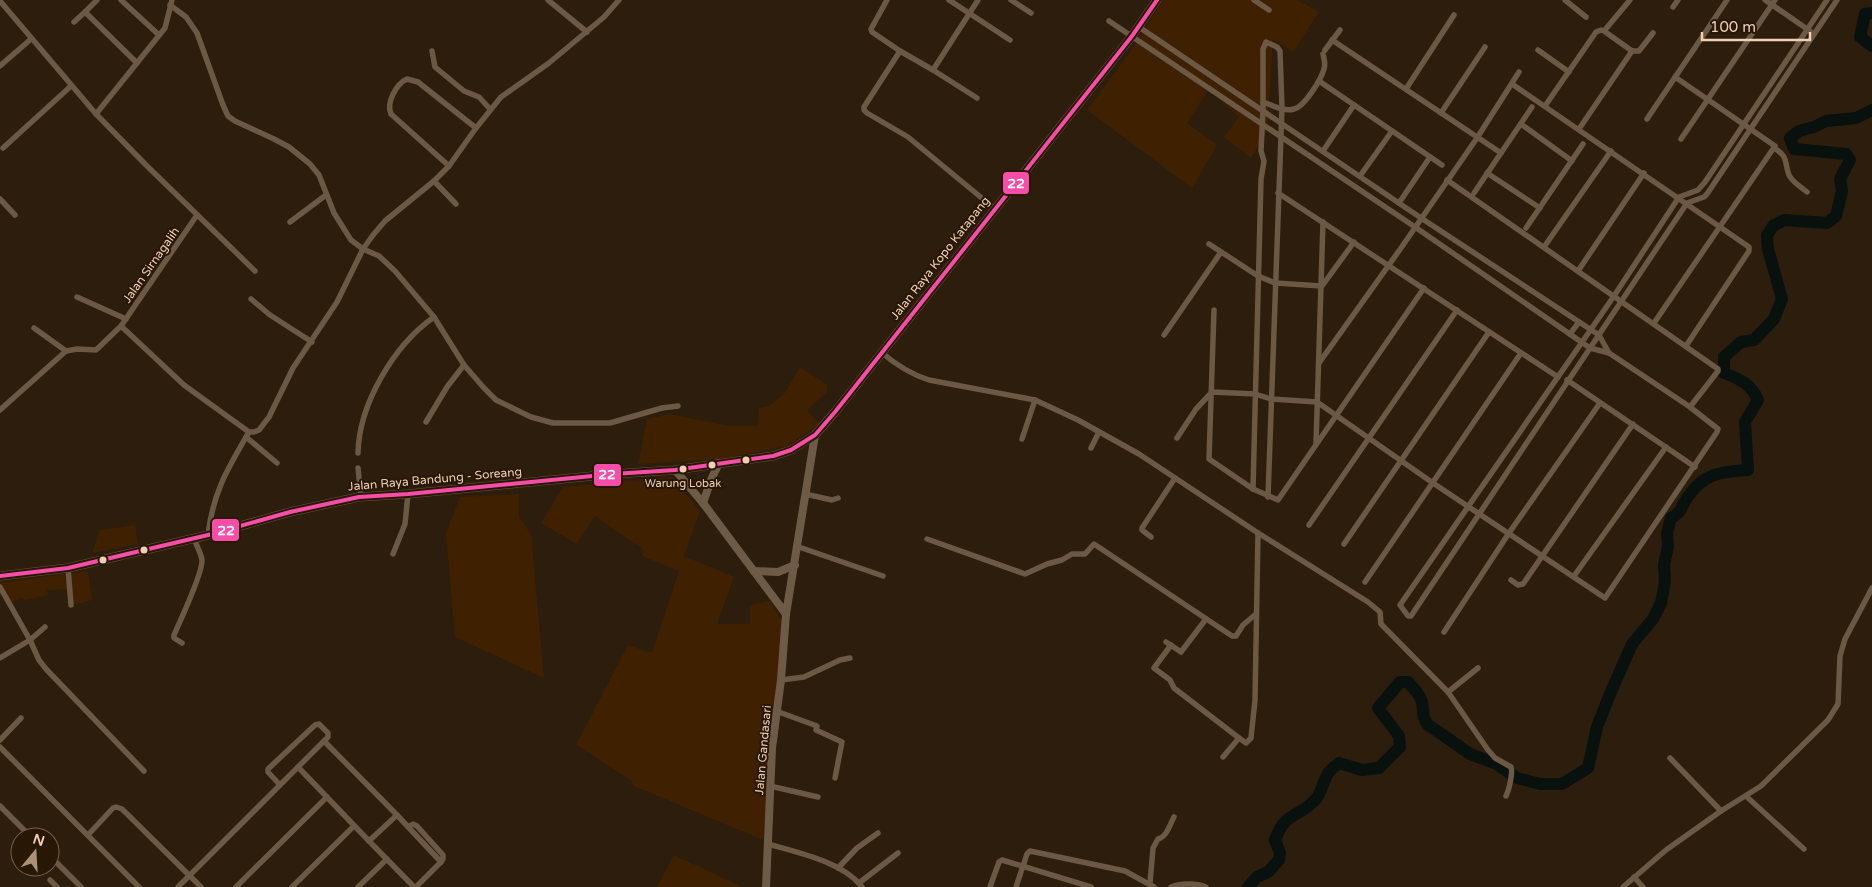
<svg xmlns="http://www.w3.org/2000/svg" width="1872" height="887" font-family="'Varela Round',sans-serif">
	<rect width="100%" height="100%" fill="#2c1d0d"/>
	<g fill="#3f2102">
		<polygon points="1163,0 1297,0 1319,12 1293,52 1273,39 1267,132 1251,158 1224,137 1239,117 1209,89 1187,123 1217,145 1192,188 1087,110 1133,48"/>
		<polygon points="800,367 827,385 827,392 807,410 819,424 787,446 721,459 638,464 647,419 669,414 729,426 758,426 759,408 769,406 784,394"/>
		<polygon points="672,477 700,511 684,556 734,577 717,624 750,624 750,605 770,601 784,624 763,840 634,786 631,780 576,745 628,645 652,653 679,571 642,556 644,550 595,516 577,544 541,523 563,487"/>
		<polygon points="519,494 519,517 531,534 544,678 455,637 446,533 460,497"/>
		<polygon points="135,525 138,544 92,553 100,530"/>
		<polygon points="88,571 92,600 72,605 71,589 47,590 48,595 25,600 22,597 12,603 4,594 0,595 0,583"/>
		<polygon points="674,855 743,887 657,887"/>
	</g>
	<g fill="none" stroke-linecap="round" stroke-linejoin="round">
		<g stroke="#08110e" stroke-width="12">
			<polyline points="1872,13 1865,14 1860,37 1872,46"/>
			<path d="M1248,887L1257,877L1268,872L1279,860L1280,853L1275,840C1285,811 1299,818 1316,799C1323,791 1323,778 1330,771C1332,768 1337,765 1339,763L1362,770L1379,768L1400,747L1399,736L1378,708L1400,682H1408C1413,688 1420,694 1422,702C1424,711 1421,715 1427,724L1470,754L1497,764L1517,778L1540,784H1562L1588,768L1597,727L1610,694L1632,644L1653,619L1661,603L1665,582L1664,565L1668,546L1667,533L1671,518C1685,509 1679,509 1687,498C1704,473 1720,472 1748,470L1745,422L1758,400C1751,384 1740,379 1724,373V357L1741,342L1754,340L1774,319L1782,299L1768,249L1767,235L1773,226L1784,220L1827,223L1836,216L1842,191L1840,179L1850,160L1846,154L1794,149L1790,138L1799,131L1814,127L1826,121L1856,118L1872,110"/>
		</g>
		<g stroke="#6b5845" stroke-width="5.5">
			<polyline points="97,0 85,12 137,63"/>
			<polyline points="121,0 159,35"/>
			<polyline points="548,0 587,32"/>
			<polyline points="887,0 871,29 872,32 900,51"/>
			<polyline points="949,0 1010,40"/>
			<polyline points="978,0 933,70 900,51 864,107 864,110 867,113 908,137 995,209"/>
			<polyline points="1011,0 1031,13"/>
			<polyline points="1254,0 1269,10"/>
			<polyline points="1565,0 1586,17"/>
			<polyline points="1765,0 1810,31"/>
			<polyline points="1827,0 1705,182 1698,190 1679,197 1614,296 1400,605 1408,616 1411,616 1687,203 1704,197 1707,194 1837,0"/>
			<polyline points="0,1 96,114 146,165 255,271"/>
			<polyline points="170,5 186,17 197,33 223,105 228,116 235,121 274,139 289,147 310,164 319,175 334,213 351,240 363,249 379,256 395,271 434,317 464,365 484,388 496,400 531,417 553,423 610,423 662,408 678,406"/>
			<polyline points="1673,7 1678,0"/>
			<polyline points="1109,21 1415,227 1590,348 1609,353 1690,407 1718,429 1717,432 1605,598 1433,483 1317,402 1271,399 1255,394 1212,392 1196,409 1177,438"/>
			<polyline points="74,22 85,12"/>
			<polyline points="1139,27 1421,218 1599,335 1609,353"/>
			<polyline points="1604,31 1630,0"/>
			<polyline points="1332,40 1501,153"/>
			<polyline points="1325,50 1340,30"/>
			<polyline points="1538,50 1569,72"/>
			<polyline points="432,51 435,67 464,91 479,97 490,109"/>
			<polyline points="0,66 31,39"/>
			<polyline points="933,70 977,98"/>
			<polyline points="1319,81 1442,165"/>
			<polyline points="1512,84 1749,247 1749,251 1686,346"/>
			<polyline points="1406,89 1454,15"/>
			<path d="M1263,102C1272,105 1284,112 1294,109C1304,107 1321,80 1324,69C1326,64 1324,59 1323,54"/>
			<polyline points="1545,106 1596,32 1601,30 1604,31 1632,51"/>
			<polyline points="1441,113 1485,47"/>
			<polyline points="96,114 165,28 172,0"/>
			<polyline points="1647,119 1727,0"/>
			<polyline points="1521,124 1572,161"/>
			<polyline points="1579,129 1632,51 1639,51 1653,33"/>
			<polyline points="1681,139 1775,0"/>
			<polyline points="3,148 71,86"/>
			<path d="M1774,148C1789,157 1784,162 1789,175C1792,182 1801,187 1807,192"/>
			<polyline points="1323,151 1354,105"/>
			<path d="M449,166L391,114C386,103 396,84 407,79L418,82L476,128"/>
			<polyline points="1487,173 1540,208"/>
			<polyline points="1360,176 1392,131"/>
			<polyline points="1447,180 1718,369 1718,371 1690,407"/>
			<polyline points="434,181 456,204"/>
			<polyline points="1278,193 1558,377"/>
			<polyline points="1474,193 1532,107"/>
			<polyline points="0,199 15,215"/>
			<polyline points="1399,203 1430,157"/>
			<polyline points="290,222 326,195"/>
			<polyline points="1526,228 1583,144"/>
			<polyline points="1209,244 1258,276 1275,283 1322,286 1354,242"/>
			<polyline points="1544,247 1611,151"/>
			<polyline points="1578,271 1644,173"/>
			<polyline points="77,297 126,319"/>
			<polyline points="251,299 270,315 312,342"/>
			<polyline points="1214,310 1209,459 1253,489 1278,500 1424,288"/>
			<polyline points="1654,323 1775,146 1675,77"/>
			<polyline points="121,326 197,215"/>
			<polyline points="34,328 66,351"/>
			<polyline points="1570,334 1579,322"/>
			<polyline points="1164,335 1221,252"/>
			<path d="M881,352C896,365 910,374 929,380L1035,400L1078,420L1139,454L1258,533L1368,602L1380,612L1381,624L1448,692L1488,750L1495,758L1511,767C1513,773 1509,790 1506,796"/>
			<polyline points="1319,363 1401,248 1477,138 1519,72"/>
			<polyline points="1567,380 1695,467"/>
			<path d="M0,410L66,351L77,349L96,350L121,326L184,385L249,432C228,468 213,492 208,535"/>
			<polyline points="426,422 447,387 464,365"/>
			<polyline points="249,432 254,432 259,430 269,417 293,368 337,302 363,249 373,235 385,221 434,181 449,166 476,128 501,97 549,63 604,17 619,0"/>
			<polyline points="246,437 277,463"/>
			<polyline points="1022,439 1035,400"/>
			<polyline points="1316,444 1323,222"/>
			<polyline points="1091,448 1099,432"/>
			<path d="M358,453C359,404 394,345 434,317"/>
			<polyline points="358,468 361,497"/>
			<polyline points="1253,489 1261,179 1264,161 1261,151 1263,110 1263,49 1266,42 1277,47 1280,51 1282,108 1268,497"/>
			<polyline points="805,494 832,500 838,498"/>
			<polyline points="1309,525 1457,310"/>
			<polyline points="1151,537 1142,530 1142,528 1175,478"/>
			<polyline points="927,539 1025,574 1047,564 1062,560 1072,554 1085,554 1094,544 1232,636 1236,636 1243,625 1256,614"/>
			<polyline points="1344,544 1489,332"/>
			<polyline points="796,546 883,576"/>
			<polyline points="393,554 405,524 408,494"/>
			<polyline points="68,568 71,605"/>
			<polyline points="1574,576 1666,447"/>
			<polyline points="1511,580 1518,585 1523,584 1633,424"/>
			<polyline points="1365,582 1521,353"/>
			<polyline points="0,587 30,640 39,660 46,669 144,771"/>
			<polyline points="1444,632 1509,533 1600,403"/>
			<polyline points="1166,642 1181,652 1206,619"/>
			<path d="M182,643L174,638V635C180,621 203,573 202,560C201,553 196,545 194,538"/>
			<polyline points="1171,645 1154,668 1170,680 1174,688 1239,738 1223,757"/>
			<polyline points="0,658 30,640 45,627"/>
			<polyline points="781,680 804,677 840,660 850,658"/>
			<polyline points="1448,692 1478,668"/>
			<polyline points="776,711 817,726 816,730 842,742 835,778"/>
			<polyline points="1239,738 1246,743 1251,738 1255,700 1258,533"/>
			<polyline points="0,740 21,718"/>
			<polyline points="0,747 139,887"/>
			<polyline points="1670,758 1721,811"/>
			<polyline points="298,767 369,841 397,815 324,741"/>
			<polyline points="770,786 818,797"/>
			<polyline points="1747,797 1804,849"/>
			<polyline points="0,806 31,837"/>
			<polyline points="397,815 441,862 416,887"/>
			<polyline points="408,827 413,824 417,826 443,855 443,859 441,862"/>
			<polyline points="88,835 113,808 116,807 122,809 201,887"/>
			<polyline points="369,841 414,887"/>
			<path d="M768,844C797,852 843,862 862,887"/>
			<polyline points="50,856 81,887"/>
			<polyline points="838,868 857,848 878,833"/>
			<polyline points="1634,877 1643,887"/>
			<polyline points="50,880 57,887"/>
			<polyline points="859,883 898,853"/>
			<path d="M1150,883L1153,848L1158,839C1167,837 1170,824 1174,817"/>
			<polyline points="178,887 328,737 328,733 319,724 315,725 268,769 268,772 280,785"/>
			<polyline points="236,887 327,797"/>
			<polyline points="292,887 354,826"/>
			<polyline points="358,887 387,859"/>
			<polyline points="990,887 999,862 1002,860 1091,887"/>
			<polyline points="1016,887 1027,854 1030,851 1125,871 1154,887"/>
			<path d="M1171,887C1181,883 1196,883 1206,887"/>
			<polyline points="1623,887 1666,850 1721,811 1761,786 1828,720 1838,704 1840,656 1845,639 1872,588"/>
		</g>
		<g stroke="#6e5b47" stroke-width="8">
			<polyline points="675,470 703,503 786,614"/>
			<polyline points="703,503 711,480 719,463"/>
			<polyline points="754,571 778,572 795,565"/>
			<polyline points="766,887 772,748 781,680 786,614 815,435"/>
		</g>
		<polyline stroke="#68533f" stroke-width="9" points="0,576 68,568 208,535 290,512 359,497 408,494 613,474 675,470 773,456 791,450 815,435 835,412 1132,36 1157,0"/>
		<defs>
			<polyline id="bus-1" points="0,576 68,568 208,535 290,512 359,497 408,494 613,474 675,470 773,456 791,450 815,435 835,412 1132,36 1157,0"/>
		</defs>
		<use href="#bus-1" stroke="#291706" stroke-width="8"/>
		<use href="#bus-1" stroke="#f54da8" stroke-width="4"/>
	</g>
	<g fill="#f0d0b5" stroke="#291706" stroke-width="2">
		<circle cx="746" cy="460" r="4.5"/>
		<circle cx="712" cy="465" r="4.5"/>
		<circle cx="683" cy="469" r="4.5"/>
		<circle cx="144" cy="550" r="4.5"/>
		<circle cx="103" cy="560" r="4.5"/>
	</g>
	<g text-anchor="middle" stroke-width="4" stroke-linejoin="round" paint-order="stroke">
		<g font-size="11" fill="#f0d0b5" stroke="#291706">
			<text x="683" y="487">Warung Lobak</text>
		</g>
		<g font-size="12" fill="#f0d0b5" stroke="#291706">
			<text transform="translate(940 258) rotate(-52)" y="4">Jalan Raya Kopo Katapang</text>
			<text transform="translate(151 265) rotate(-55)" y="4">Jalan Sirnagalih</text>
			<text transform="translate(435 479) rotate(-5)" y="4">Jalan Raya Bandung - Soreang</text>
			<text transform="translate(763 750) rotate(-85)" y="4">Jalan Gandasari</text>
		</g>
	</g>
	<g stroke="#291706" stroke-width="2">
		<rect x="1002" y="171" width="28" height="24" rx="5" fill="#f54da8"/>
		<rect x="593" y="463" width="29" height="24" rx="5" fill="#f54da8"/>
		<rect x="211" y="518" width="29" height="24" rx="5" fill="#f54da8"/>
	</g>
	<g font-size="14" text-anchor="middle" font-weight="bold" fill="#fff">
		<text x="1016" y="188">22</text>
		<text x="607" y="479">22</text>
		<text x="226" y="535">22</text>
	</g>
	<g transform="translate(35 852) rotate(18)"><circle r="24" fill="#291706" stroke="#79614c"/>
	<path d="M0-4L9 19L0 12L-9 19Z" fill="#ab917a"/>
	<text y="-8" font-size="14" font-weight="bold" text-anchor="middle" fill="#f0d0b5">N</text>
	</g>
	<path d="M1702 32v8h108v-8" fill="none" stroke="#f0d0b5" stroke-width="2.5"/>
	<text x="1710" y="32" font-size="15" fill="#f0d0b5" stroke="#291706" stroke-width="4" paint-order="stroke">100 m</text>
</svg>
